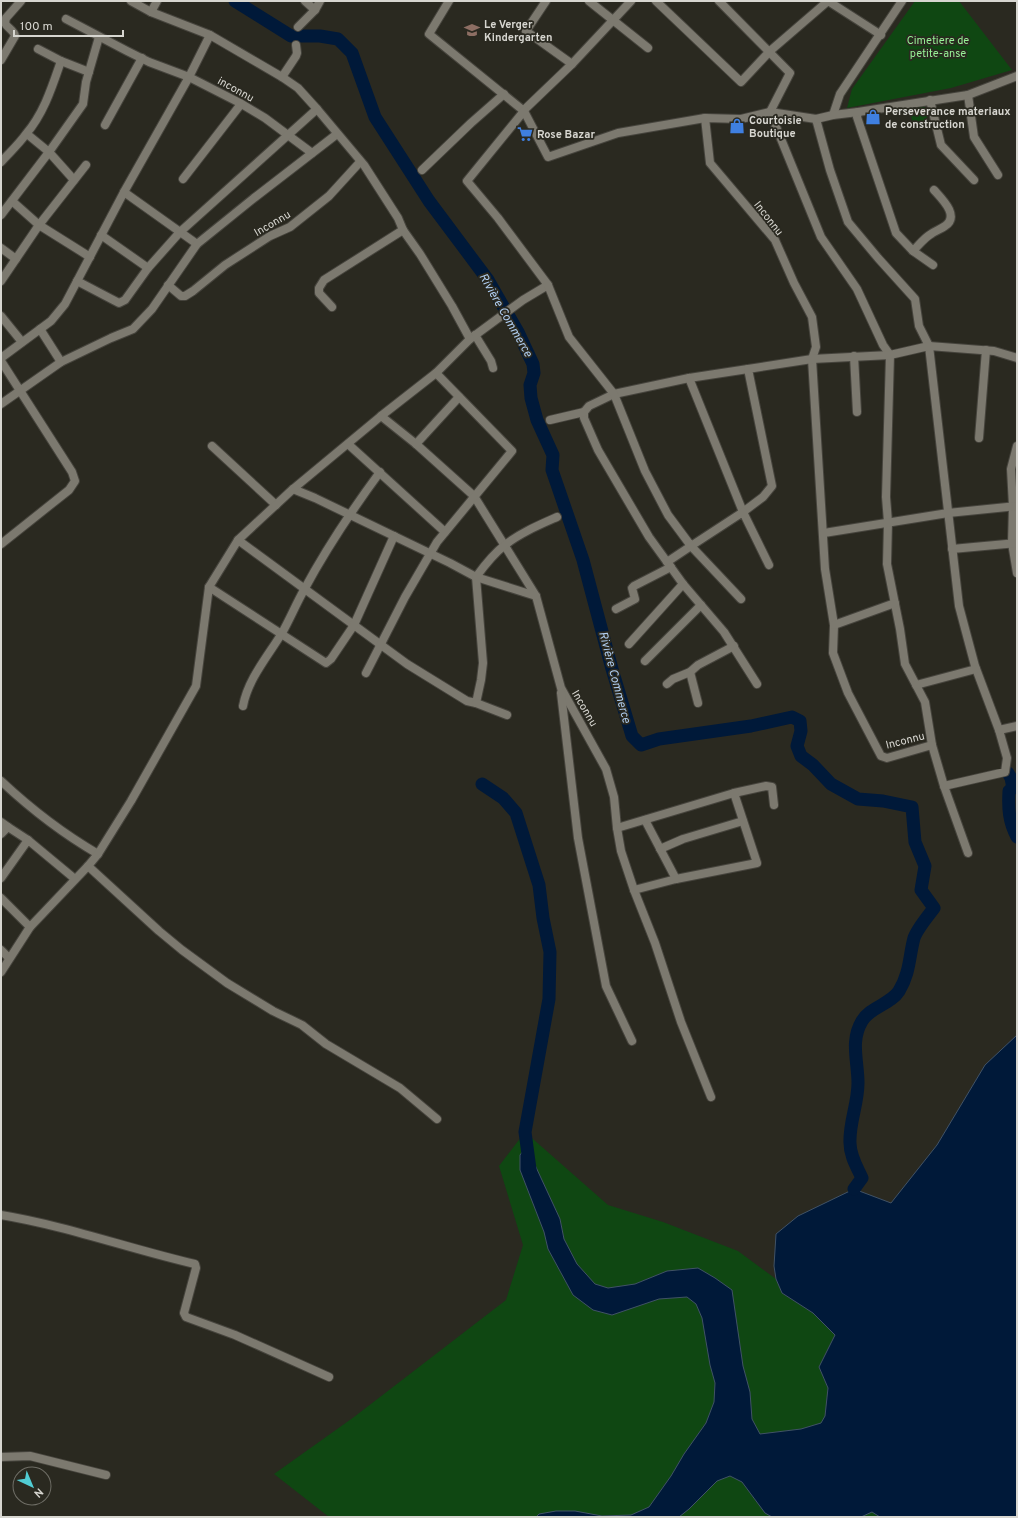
<svg xmlns="http://www.w3.org/2000/svg" width="1018" height="1518" font-family="Overpass,sans-serif">
	<rect width="100%" height="100%" fill="#2a2920"/>
	<g fill="#0f4712">
		<polygon points="915,1 959,1 1012,70 951,88 847,108 852,89"/>
		<polygon points="924,104 928,121 913,124 909,108"/>
		<polygon points="525,1132 608,1205 663,1222 738,1251 776,1279 782,1293 813,1313 835,1335 819,1367 828,1388 825,1416 872,1512 880,1517 329,1517 274,1474 354,1417 506,1300 523,1245 499,1166"/>
	</g>
	<polygon fill="#001939" stroke="#405266" points="1017,1035 1017,1517 880,1517 872,1512 861,1517 772,1517 765,1513 742,1482 730,1476 717,1481 689,1509 679,1517 536,1517 539,1514 556,1511 575,1511 602,1516 631,1515 649,1507 671,1476 684,1454 706,1423 714,1402 715,1383 710,1365 702,1318 696,1304 687,1297 659,1299 612,1315 593,1310 573,1295 548,1249 544,1232 520,1170 520,1155 523,1151 528,1153 535,1165 560,1219 564,1239 577,1264 595,1284 608,1288 635,1284 667,1271 698,1268 715,1278 732,1290 743,1366 750,1392 752,1419 760,1434 801,1429 821,1423 825,1416 828,1388 819,1367 835,1335 813,1313 782,1293 776,1279 774,1266 776,1234 798,1216 854,1189 891,1203 937,1145 985,1065"/>
	<g fill="none" stroke-linecap="round" stroke-linejoin="round">
		<g stroke="#001939" stroke-width="13">
			<path d="M235,1L291,36H320L338,39L352,53L375,117L429,201L488,280L518,332L533,364L534,373L530,385L531,398L537,420L553,455L552,470L583,560L612,669L632,736L641,745L659,739L751,726L792,717L800,721L801,731L797,746L801,756L813,765L831,784L858,799L883,801L912,807L915,842L925,866L921,890L934,908C928,916 917,929 914,938C909,957 910,973 899,991C891,1004 870,1007 862,1021C850,1041 858,1061 858,1083C858,1104 849,1123 850,1143C850,1156 857,1167 862,1178L854,1189"/>
			<path d="M1008,773L1011,778L1013,788L1009,791C1008,809 1009,822 1017,837"/>
			<polyline points="482,784 503,798 516,813 539,885 543,918 550,952 549,999 525,1132 530,1169"/>
		</g>
		<defs>
			<g id="minor">
				<polyline points="305,1 315,10"/>
				<polyline points="449,1 429,34 524,111"/>
				<polyline points="546,1 526,31 572,64"/>
				<polyline points="589,1 648,48"/>
				<polyline points="656,1 741,82 770,51 828,1 881,35"/>
				<polyline points="719,1 790,73 770,112 821,237 857,289 883,345 890,355 886,497 888,522 887,564 900,629 905,664 925,702 932,745 944,786 968,853"/>
				<polyline points="151,12 157,1"/>
				<polyline points="66,19 127,51 149,62 189,77 240,103 265,118 312,153"/>
				<polyline points="298,27 315,10 320,1"/>
				<polyline points="38,49 61,61 89,72"/>
				<path d="M1,60L15,36C14,30 7,28 5,23L6,18L21,1"/>
				<polyline points="282,77 296,56 297,53 296,45"/>
				<polyline points="968,95 974,137 998,175"/>
				<polyline points="930,100 941,145 974,180"/>
				<polyline points="524,110 572,64 631,1"/>
				<polyline points="858,112 857,117 896,233 913,251 933,265"/>
				<polyline points="833,115 840,94 902,1"/>
				<polyline points="705,118 710,163 775,240 794,283 812,317 816,347 812,359 825,569 834,625 833,653 848,693 881,756 887,758 932,745"/>
				<polyline points="816,119 830,170 848,222 878,258 915,299 919,326 929,346 959,606 975,666 999,730 1007,758 1005,772 944,786"/>
				<polyline points="105,125 142,58"/>
				<polyline points="27,134 49,152 74,180"/>
				<path d="M1,162C9,153 19,144 26,134C44,113 52,87 61,61"/>
				<polyline points="422,170 471,123 504,94"/>
				<polyline points="183,179 241,104"/>
				<polyline points="124,192 197,244"/>
				<polyline points="12,201 39,225 90,257"/>
				<polyline points="1,215 49,152 83,104 86,82 99,37"/>
				<polyline points="101,235 148,268"/>
				<polyline points="1,248 16,259"/>
				<path d="M913,251C919,245 924,238 931,234C935,231 941,229 945,226C960,216 942,199 934,190"/>
				<polyline points="1,281 39,225 86,165"/>
				<polyline points="77,281 119,303 125,300 148,268 180,232 317,109"/>
				<polyline points="168,285 181,296 185,296 193,291 225,265 270,236 290,227 329,196 360,162"/>
				<polyline points="332,307 319,293 319,288 324,280 403,230"/>
				<polyline points="1,316 22,342"/>
				<polyline points="40,329 61,362"/>
				<polyline points="475,335 491,361 493,368"/>
				<polyline points="470,339 523,300 548,285"/>
				<polyline points="854,356 857,412"/>
				<polyline points="1,358 51,321 65,304 124,192 189,77 210,35"/>
				<polyline points="1,361 72,472 75,481 69,490 1,544"/>
				<polyline points="748,369 689,378 614,394 589,406 584,412 584,418 598,450 649,537 683,584 724,632 757,684"/>
				<polyline points="689,378 743,512 763,497 772,486 748,369 812,359 890,355 929,346 994,351 1017,358"/>
				<polyline points="1,404 61,362 111,338 133,329 152,309 197,244 254,198 337,134"/>
				<polyline points="381,416 416,444 474,496 536,596 561,688 606,769 614,797 617,828 621,851 634,890 655,943 681,1022 711,1097"/>
				<polyline points="550,420 584,412"/>
				<polyline points="979,438 986,350"/>
				<polyline points="348,444 445,532"/>
				<polyline points="416,444 459,397"/>
				<polyline points="212,446 276,505"/>
				<polyline points="1017,446 1011,469 1013,506 1012,543 1017,573"/>
				<polyline points="293,489 315,498 450,563 476,577 536,596"/>
				<polyline points="824,533 948,513 1017,506"/>
				<path d="M238,540L407,664L467,701L476,703L481,680L483,663L476,577C484,566 493,554 505,545C520,533 539,525 557,517"/>
				<polyline points="952,549 1017,543"/>
				<polyline points="667,562 691,546 741,599"/>
				<polyline points="769,565 743,512 691,546 668,515 645,471 614,394 569,337 548,285 498,218 467,181 524,111 548,157 618,133 705,118 741,119 770,112 816,119 833,115 858,112 968,95 1017,76"/>
				<polyline points="209,587 326,663 331,659 354,625 394,536"/>
				<polyline points="616,609 635,599 632,588 634,586 671,567"/>
				<polyline points="834,625 895,603"/>
				<polyline points="629,644 683,584"/>
				<polyline points="645,661 701,605"/>
				<polyline points="690,672 698,703"/>
				<polyline points="366,673 405,597 437,542 512,451 436,373"/>
				<polyline points="667,684 673,679 690,672 698,665 734,646"/>
				<polyline points="916,685 976,669"/>
				<polyline points="561,693 578,838 606,986 632,1041"/>
				<polyline points="476,703 507,715"/>
				<path d="M243,706C248,679 268,656 282,633C290,619 296,604 304,590C326,549 352,510 380,472"/>
				<polyline points="999,730 1017,726"/>
				<path d="M1,781C32,810 60,832 98,854"/>
				<polyline points="645,820 676,879"/>
				<polyline points="1,822 8,827 1,834"/>
				<polyline points="8,827 28,840"/>
				<polyline points="617,828 734,793 766,786 772,787 774,805"/>
				<polyline points="660,849 683,839 743,821"/>
				<polyline points="88,866 159,931 182,950 227,983 273,1011 302,1025 326,1044 400,1088 437,1119"/>
				<polyline points="1,878 28,840 75,879"/>
				<polyline points="634,890 676,879 757,863 734,793"/>
				<polyline points="1,898 30,927"/>
				<polyline points="1,950 9,958"/>
				<polyline points="1,972 30,927 88,866 98,854 131,801 196,686 209,587 238,540 293,489 381,416 436,373 470,339 452,306 420,254 403,230 398,218 364,165 317,109 298,88 282,77 210,35 151,12 131,1"/>
				<path d="M1,1215C67,1226 130,1249 195,1264L196,1268L184,1313L186,1317L235,1335L329,1377"/>
				<polyline points="1,1457 30,1456 106,1475"/>
			</g>
		</defs>
		<use href="#minor" stroke="#46443d" stroke-width="10"/>
		<use href="#minor" stroke="#7c796f" stroke-width="8"/>
	</g>
	<defs>
		<symbol id="school-bare" viewBox="-9 -9 18 18"><path d="M0-5L7-2L0 1L-7-2ZM-4 1L0 2.5L4 1V4Q0 6-4 4Z" fill="#8d6e63" stroke="#2a2920" stroke-width="2.5" paint-order="stroke"/></symbol>
		<symbol id="shop-bare" viewBox="-9 -9 18 18"><path d="M-5-2.5h2.3a2.7 3.5 0 0 1 5.4 0H5L5.5 6h-11ZM-1.5-2.5h3a1.5 2.3 0 0 0-3 0Z" fill="#3f7fe0" stroke="#2a2920" stroke-width="2.5" paint-order="stroke"/></symbol>
		<symbol id="supermarket-bare" viewBox="-9 -9 18 18"><path d="M-6-5.5h2.5l.6 2H6L4.5 2H-2.5L-4.4-4H-6ZM-1.5 3.2a1.3 1.3 0 1 0 .1 0ZM3 3.2a1.3 1.3 0 1 0 .1 0Z" fill="#3f7fe0" stroke="#2a2920" stroke-width="2.5" paint-order="stroke"/></symbol>
	</defs>
	<g fill-rule="evenodd">
		<use href="#school-bare" x="461" y="19" width="22" height="22"/>
		<use href="#shop-bare" x="862" y="106" width="22" height="22"/>
		<use href="#shop-bare" x="726" y="115" width="22" height="22"/>
		<use href="#supermarket-bare" x="514" y="123" width="22" height="22"/>
	</g>
	<g text-anchor="middle" stroke-width="3.5" stroke-linejoin="round" paint-order="stroke">
		<g font-size="11" font-weight="bold" fill="#d7d6d0" stroke="#2a2920" text-anchor="start">
			<text x="484" y="28">Le Verger<tspan x="484" dy="13">Kindergarten</tspan></text>
			<text x="885" y="115">Perseverance materiaux<tspan x="885" dy="13">de construction</tspan></text>
			<text x="749" y="124">Courtoisie<tspan x="749" dy="13">Boutique</tspan></text>
			<text x="537" y="138">Rose Bazar</text>
		</g>
		<g font-size="11" fill="#97f096" stroke="#2a2920">
			<text x="938" y="44">Cimetiere de<tspan x="938" dy="13">petite-anse</tspan></text>
		</g>
		<g font-size="11" fill="#d7d6d0" stroke="#2a2920">
			<text transform="translate(236 89) rotate(29)" y="4">inconnu</text>
			<text transform="translate(769 218) rotate(52)" y="4">Inconnu</text>
			<text transform="translate(272 223) rotate(-30)" y="4">Inconnu</text>
			<text transform="translate(585 708) rotate(60)" y="4">Inconnu</text>
			<text transform="translate(905 740) rotate(-14)" y="4">Inconnu</text>
		</g>
		<g font-size="12" font-style="italic" fill="#b0cef1" stroke="#2a2920">
			<text transform="translate(506 315) rotate(60)" y="4">Rivière Commerce</text>
			<text transform="translate(615 677) rotate(75)" y="4">Rivière Commerce</text>
		</g>
	</g>
	<rect width="1018" height="1518" fill="none" stroke="#d7d6d0" stroke-width="4"/>
	<g transform="translate(32 1486) rotate(136)"><circle r="19" fill="#2a2920" stroke="#6f6e66"/>
	<path d="M0-3L7 15L0 10L-7 15Z" fill="#51ccd3"/>
	<text y="-6" font-size="11" font-weight="bold" text-anchor="middle" fill="#d7d6d0">N</text>
	</g>
	<path d="M14 30v6h109v-6" fill="none" stroke="#d7d6d0" stroke-width="2"/>
	<text x="20" y="30" font-size="12" fill="#d7d6d0" stroke="#2a2920" stroke-width="3" paint-order="stroke">100 m</text>
</svg>
